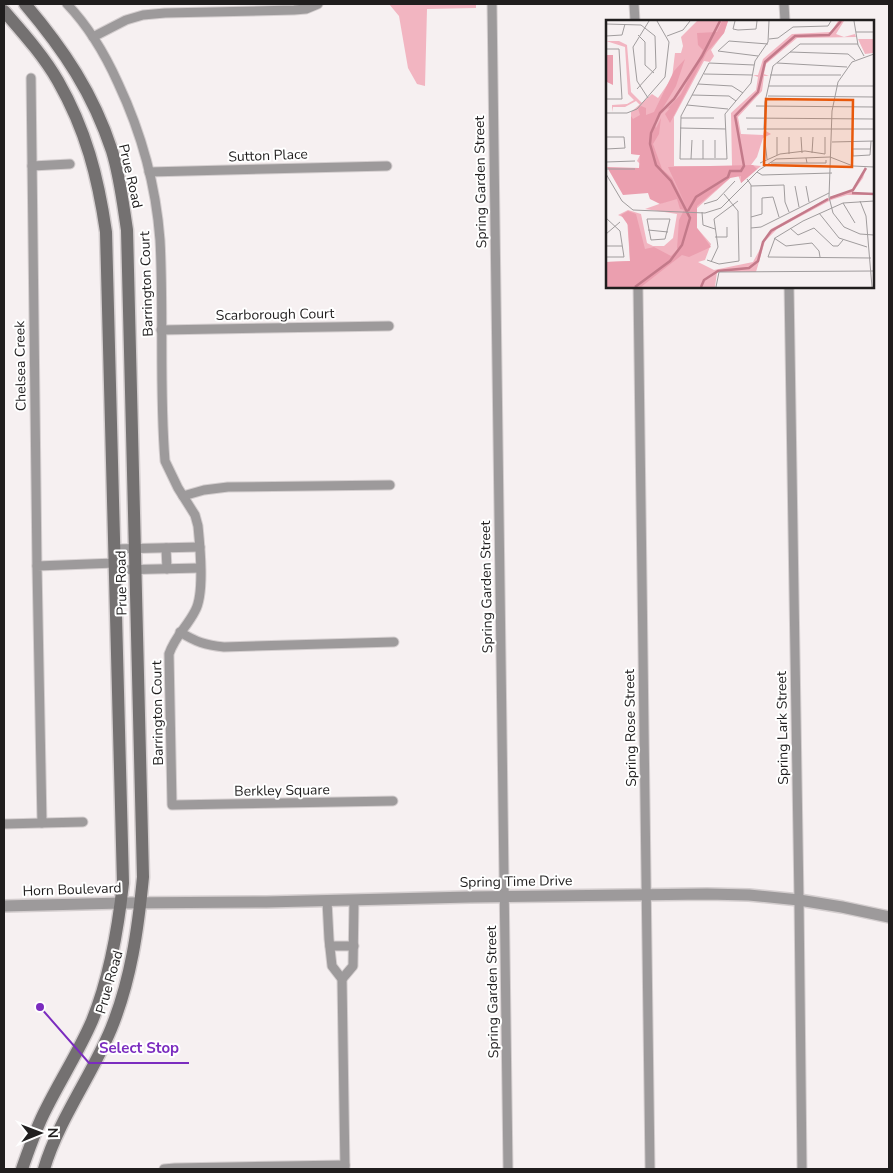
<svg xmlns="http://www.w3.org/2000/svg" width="893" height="1173" font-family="'Nunito Sans',sans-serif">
	<rect width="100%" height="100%" fill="#f6f0f1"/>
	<polygon fill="#f2b5c1" points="389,4 476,4 476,8 427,9 425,86 417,84 408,68 399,16"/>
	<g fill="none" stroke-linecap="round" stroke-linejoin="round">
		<defs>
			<g id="minor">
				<path d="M67,4C89,27 105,54 118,83C141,132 156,186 160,240C164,314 159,388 165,461L178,488L195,515L198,526C200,546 205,594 195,611C187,627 175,636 169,654L172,805L393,801"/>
				<polyline points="492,4 508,1169"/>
				<polyline points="634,4 635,21"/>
				<polyline points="784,4 785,21"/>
				<polyline points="93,37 126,20 143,15 165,13 294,10 306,9 318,4"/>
				<polyline points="31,78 37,566"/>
				<polyline points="32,166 70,164"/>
				<polyline points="149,172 387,166"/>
				<polyline points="638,286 650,1169"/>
				<polyline points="789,286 799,900 802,1169"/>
				<polyline points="161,330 389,326"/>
				<polyline points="183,496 204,490 228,487 390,485"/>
				<polyline points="166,548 167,569"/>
				<polyline points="115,549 200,547"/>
				<polyline points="115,570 200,568"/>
				<path d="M180,632C196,642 205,645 224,647L394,642"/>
				<polyline points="83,822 42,823 37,566 115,563"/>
				<polyline points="4,824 42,823"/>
				<polyline points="327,901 329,939 332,966 342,979 345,1169"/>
				<polyline points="330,946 354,946"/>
				<polyline points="342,979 353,966 354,901"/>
				<polyline points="164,1169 175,1168 345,1165"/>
			</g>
			<polyline id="tertiary" points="4,906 121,903 266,902 470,897 707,894 749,895 799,900 842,907 889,917"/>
			<g id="secondary">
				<path d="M25,4C64,50 93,93 112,151C120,177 123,204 127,230L143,877C138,929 131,980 111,1029C91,1077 59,1119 44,1169"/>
				<path d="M4,11C23,33 43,55 58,81C86,130 98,177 106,232L123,883C118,930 110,977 92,1021C79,1051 61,1079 46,1109C36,1128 29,1149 22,1169"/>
			</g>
		</defs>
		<use href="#minor" stroke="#d4cecf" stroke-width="11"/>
		<use href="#tertiary" stroke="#d4cecf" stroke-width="14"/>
		<use href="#secondary" stroke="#d4cecf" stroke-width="15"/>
		<use href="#minor" stroke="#9d9a9b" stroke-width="9"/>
		<use href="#tertiary" stroke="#9d9a9b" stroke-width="11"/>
		<use href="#secondary" stroke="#747171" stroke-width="12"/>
	</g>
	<g text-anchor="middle" stroke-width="4" stroke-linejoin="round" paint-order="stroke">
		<g font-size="14" fill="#201e1e" stroke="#fff">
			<text transform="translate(268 155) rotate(-2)" y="5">Sutton Place</text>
			<text transform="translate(131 176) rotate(77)" y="5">Prue Road</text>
			<text transform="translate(480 182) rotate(-91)" y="5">Spring Garden Street</text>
			<text transform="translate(146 284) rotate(-92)" y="5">Barrington Court</text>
			<text transform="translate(275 314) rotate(-1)" y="5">Scarborough Court</text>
			<text transform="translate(20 366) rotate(-91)" y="5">Chelsea Creek</text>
			<text transform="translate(121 583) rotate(-91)" y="5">Prue Road</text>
			<text transform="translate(486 587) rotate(-91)" y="5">Spring Garden Street</text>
			<text transform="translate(157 713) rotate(-91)" y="5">Barrington Court</text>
			<text transform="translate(630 728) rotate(-91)" y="5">Spring Rose Street</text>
			<text transform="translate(782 728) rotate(-91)" y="5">Spring Lark Street</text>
			<text transform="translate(282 790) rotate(-1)" y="5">Berkley Square</text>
			<text transform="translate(516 881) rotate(-1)" y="5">Spring Time Drive</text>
			<text transform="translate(72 889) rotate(-2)" y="5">Horn Boulevard</text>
			<text transform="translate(109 982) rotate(-74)" y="5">Prue Road</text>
			<text transform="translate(492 992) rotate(-91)" y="5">Spring Garden Street</text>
		</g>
	</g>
	<g transform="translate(606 20)">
		<rect width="268" height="268" fill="#f6f0f1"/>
		<path d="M91,1H122L118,13L105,30L108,36L104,42L98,41L68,97V146H126L125,93L150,70L152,57L147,55H152L157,39L186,14L225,12L232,1H238L230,14L238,17L249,14L250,17L191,18L160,44L158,54L163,56H158L156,71L132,97L135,114L157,115L158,110L165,114L157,118L151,137L145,145L155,146L135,163L131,152L89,190L91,208L105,224L99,240L92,242L108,250L147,242L165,209L224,177L246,170L260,148L257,158L247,172L267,175H241L225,180L171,209L159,221L150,252H111L109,267H0V242L24,241L21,199L12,195L22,190L35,194L41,223L47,226H58L67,218L71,194L39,189L70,178L31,141L34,135L25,134V92L46,74L52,78L66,58L69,33H75L77,26L75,17ZM252,19H267V33L259,34ZM0,21H13L21,25L25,72L36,83L34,85L30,81L19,87H7L6,92V85L21,84L28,80L22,74L19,27Z" fill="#f2b5c1"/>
		<path d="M116,1H122L118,13L101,32L64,103L59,94L64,88L61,89L75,74L97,30L92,25L91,13L111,12ZM0,35H7V65L1,62ZM79,39L70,66L48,103L50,108L55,98L53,114L47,124L56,149L66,158L80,186L62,147L147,145L151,149L135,163V156L124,158L91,186V208L105,227L83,237L76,235L35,267H0V242L24,241L22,205L15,195L22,191L30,194L39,229L48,227L65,236L74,227L71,229L73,200L78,190L74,189L71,179L54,184L44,179L42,173L17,175L1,147L33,148L34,135L25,134V96L27,99L34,95L32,88L35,86L40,88V95L48,92L68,51Z" fill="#eb9faf"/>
		<path fill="none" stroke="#c37a8a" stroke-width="2.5" d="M246,173L268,174M224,178L247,170L260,148M82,191L90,177L122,157L124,151H135L138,146L129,96L152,72L159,42L189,16L223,15L235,1M29,267L64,241L76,225L84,198L65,161L50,145L44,124L45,113L54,93L68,79L96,36L114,1M95,267L98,260L112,251L143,248L152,241L157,222L165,211L222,179"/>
		<path fill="none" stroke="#a09c9d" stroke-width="1" d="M129,1L127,9L132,10L150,9L151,1M248,1L252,25L258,36M0,4L35,5L49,16L50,48L31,69M250,12H268M32,15L39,22V45L48,53M0,16L16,15L19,4M61,16L77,10L84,1M163,19L172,18L187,7L222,6L225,1M0,29H13L16,79H0M184,32L242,34L249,40M268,34L246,42L232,62L226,91L223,177L227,193L238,207L254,214L268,215M152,36L112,31L123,21L162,24M171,43L241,47M148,45L103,43L75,96L74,139H121L119,94L145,63L149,41L162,22L163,1M98,54L146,55M164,55H235M92,64L126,66L137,73M163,66H268M86,75L123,76L130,81M162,76L268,77M42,78L31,61L27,27L43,1M81,85L122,89M150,86L268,87M0,93H21L31,89L59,57L63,22L51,1M75,98H108M140,98L268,99M74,108L120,109M141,109H268M158,109L159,82L167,46L194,24H252M0,117H18L19,128L0,129M171,117V135M183,117V134M195,117L196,133M246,121L247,136L264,135L265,121M159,122L161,139M226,122L268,121M246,129H264M206,133L207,117M109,138V120M200,138L201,143H220V140M85,139L86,120M97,139V120M0,142L29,141M154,143L174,134L199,131L219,134V117M165,143H201M0,149H29M151,152L156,155L226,153M0,154L16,181L27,190L99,193L115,188L153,150L170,139L224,137L247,146L268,147M141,159L145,165V237M145,166L178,165L179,182L183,192M189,166L193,187M200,166L203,182M254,181L260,196L266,267M237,183L249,203M98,184L111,180L129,161M96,192L97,205L109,209M213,193L233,218L261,227M145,197L156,194V178L167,177L173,197M0,198L14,211L18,237H0M41,199H64L59,219L45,220ZM145,208L155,207L223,173M184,208L192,215L208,208L227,226H232L237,220M42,210L62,212M0,214L14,202M109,217H121V207M168,218L180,226L206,223L213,231L214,237M0,226H16M265,238L162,237L169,218L197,201L237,183L268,181M101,240L113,244L133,241L132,191L118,174M105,242L112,227L108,199L132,181M110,267L113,252L268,251"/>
		<path fill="#e8590c" fill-opacity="0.15" stroke="#e8590c" stroke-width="2.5" d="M160,79L247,80L246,147L158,145Z"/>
		<rect width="268" height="268" fill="none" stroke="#201e1e" stroke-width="2.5"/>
	</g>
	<path fill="none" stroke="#7b2cbf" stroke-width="2" d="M40 1007L89 1063H189"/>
	<circle fill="#7b2cbf" stroke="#fff" stroke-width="2" cx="40" cy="1007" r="5"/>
	<g font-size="15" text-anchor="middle" font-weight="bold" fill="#7b2cbf" stroke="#fff" stroke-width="4" stroke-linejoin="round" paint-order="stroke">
		<text x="139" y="1053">Select Stop</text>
	</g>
	<rect width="893" height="1173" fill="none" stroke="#201e1e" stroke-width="10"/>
	<g transform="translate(40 1133) rotate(89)" stroke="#ffffff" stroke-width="4" paint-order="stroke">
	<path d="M0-4L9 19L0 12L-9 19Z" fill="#201e1e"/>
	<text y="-8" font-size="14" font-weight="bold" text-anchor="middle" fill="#201e1e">N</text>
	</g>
</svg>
